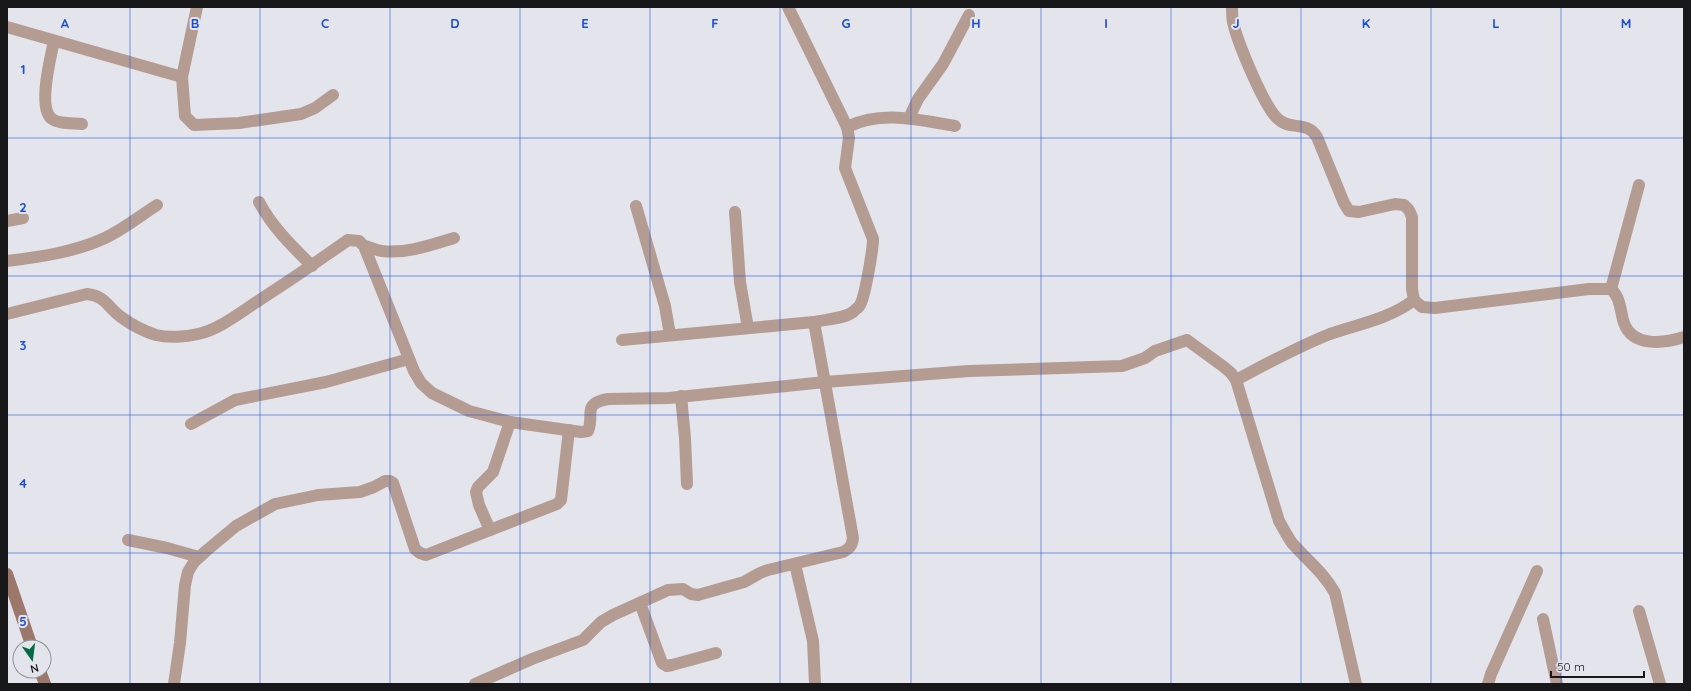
<svg xmlns="http://www.w3.org/2000/svg" width="1691" height="691" font-family="Quicksand,sans-serif">
	<rect width="100%" height="100%" fill="#e3e4ec"/>
	<g fill="none" stroke-linecap="round" stroke-linejoin="round">
		<g stroke="#b49c93" stroke-width="12">
			<polyline points="197,7 182,77 185,116 194,125 239,123 301,114 315,108 333,95"/>
			<path d="M1232,7C1232,12 1232,17 1233,22C1237,41 1264,107 1278,119C1290,131 1307,120 1317,137L1344,203L1349,211L1359,212L1395,204L1404,205L1409,210L1412,217V289L1414,300L1422,307L1435,308L1589,289H1611C1621,298 1620,311 1624,323C1633,348 1665,343 1684,337"/>
			<polyline points="7,27 182,77"/>
			<path d="M54,41C51,56 37,108 52,119C59,124 73,123 82,124"/>
			<polyline points="909,118 918,99 943,64 969,15"/>
			<path d="M847,127C882,110 918,120 955,126"/>
			<path d="M259,202C273,228 291,245 312,266"/>
			<polyline points="636,206 665,306 670,335"/>
			<polyline points="735,212 740,282 748,328"/>
			<polyline points="7,221 23,218"/>
			<path d="M364,246C369,247 376,250 382,251C406,254 431,245 454,238"/>
			<path d="M7,261C40,257 75,252 105,238C124,229 140,216 157,205"/>
			<polyline points="1611,289 1639,185"/>
			<path d="M7,314L87,294C106,296 107,307 121,317C132,325 143,331 156,335C168,338 186,337 198,334C219,329 237,315 255,303C286,283 317,262 348,240L359,241L364,246L414,371L421,383L432,393L469,411L510,422L581,432L588,431C595,415 581,404 608,399L669,398L825,382L969,371L1122,366L1145,358L1155,351L1187,340L1224,367L1231,373L1236,380L1279,521C1283,528 1287,536 1292,543C1307,560 1324,573 1335,593L1356,684"/>
			<path d="M622,340L814,322C827,319 843,319 853,312C855,310 859,307 860,305C865,297 873,249 873,239L845,168L849,138L847,127L788,7"/>
			<path d="M1236,380C1266,364 1297,347 1330,334C1359,324 1389,319 1414,300"/>
			<polyline points="681,396 685,438 687,484"/>
			<polyline points="191,424 235,400 326,382 409,359"/>
			<polyline points="490,530 479,505 476,492 478,487 493,472 510,422"/>
			<polyline points="128,540 167,548 199,557"/>
			<polyline points="795,564 813,641 815,684"/>
			<polyline points="640,603 662,663 667,666 672,665 716,653"/>
			<polyline points="1639,611 1660,684"/>
			<polyline points="1543,619 1557,684"/>
			<polyline points="174,684 180,643 185,585 188,572 194,562 206,551 236,526 275,504 318,495 360,492 374,487 385,481 390,481 393,483 415,549 420,553 426,555 557,504 561,500 569,430"/>
			<path d="M475,684L532,659L583,640L601,622L613,615L668,590L683,589L691,594L698,595L744,582L760,573L768,570L843,552C850,548 852,546 853,538L814,322"/>
			<polyline points="1488,684 1491,674 1537,571"/>
		</g>
		<g stroke="#9c786c" stroke-width="12">
			<polyline points="7,574 32,647"/>
			<polyline points="40,671 45,684"/>
		</g>
	</g>
	<path fill="none" stroke="#1d4ed8" stroke-width="1" stroke-opacity="0.55" d="M130,7V684M260,7V684M390,7V684M520,7V684M650,7V684M780,7V684M911,7V684M1041,7V684M1171,7V684M1301,7V684M1431,7V684M1561,7V684M7,138H1684M7,276H1684M7,415H1684M7,553H1684"/>
	<g font-size="13" text-anchor="middle" font-weight="bold" fill="#1d4ed8" stroke="#e3e4ec" stroke-width="4" stroke-linejoin="round" paint-order="stroke">
		<text x="65" y="28">A</text>
		<text x="195" y="28">B</text>
		<text x="325" y="28">C</text>
		<text x="455" y="28">D</text>
		<text x="585" y="28">E</text>
		<text x="715" y="28">F</text>
		<text x="846" y="28">G</text>
		<text x="976" y="28">H</text>
		<text x="1106" y="28">I</text>
		<text x="1236" y="28">J</text>
		<text x="1366" y="28">K</text>
		<text x="1496" y="28">L</text>
		<text x="1626" y="28">M</text>
		<text x="23" y="74">1</text>
		<text x="23" y="212">2</text>
		<text x="23" y="350">3</text>
		<text x="23" y="488">4</text>
		<text x="23" y="626">5</text>
	</g>
	<rect width="1691" height="691" fill="none" stroke="#18181b" stroke-width="16"/>
	<g transform="translate(32 659) rotate(166)"><circle r="19" fill="#e3e4ec" stroke="#929298"/>
	<path d="M0-3L7 15L0 10L-7 15Z" fill="#016b41"/>
	<text y="-6" font-size="11" font-weight="bold" text-anchor="middle" fill="#18181b">N</text>
	</g>
	<path d="M1551 671v6h93v-6" fill="none" stroke="#18181b" stroke-width="2"/>
	<text x="1557" y="671" font-size="12" fill="#18181b" stroke="#e3e4ec" stroke-width="3" paint-order="stroke">50 m</text>
</svg>
